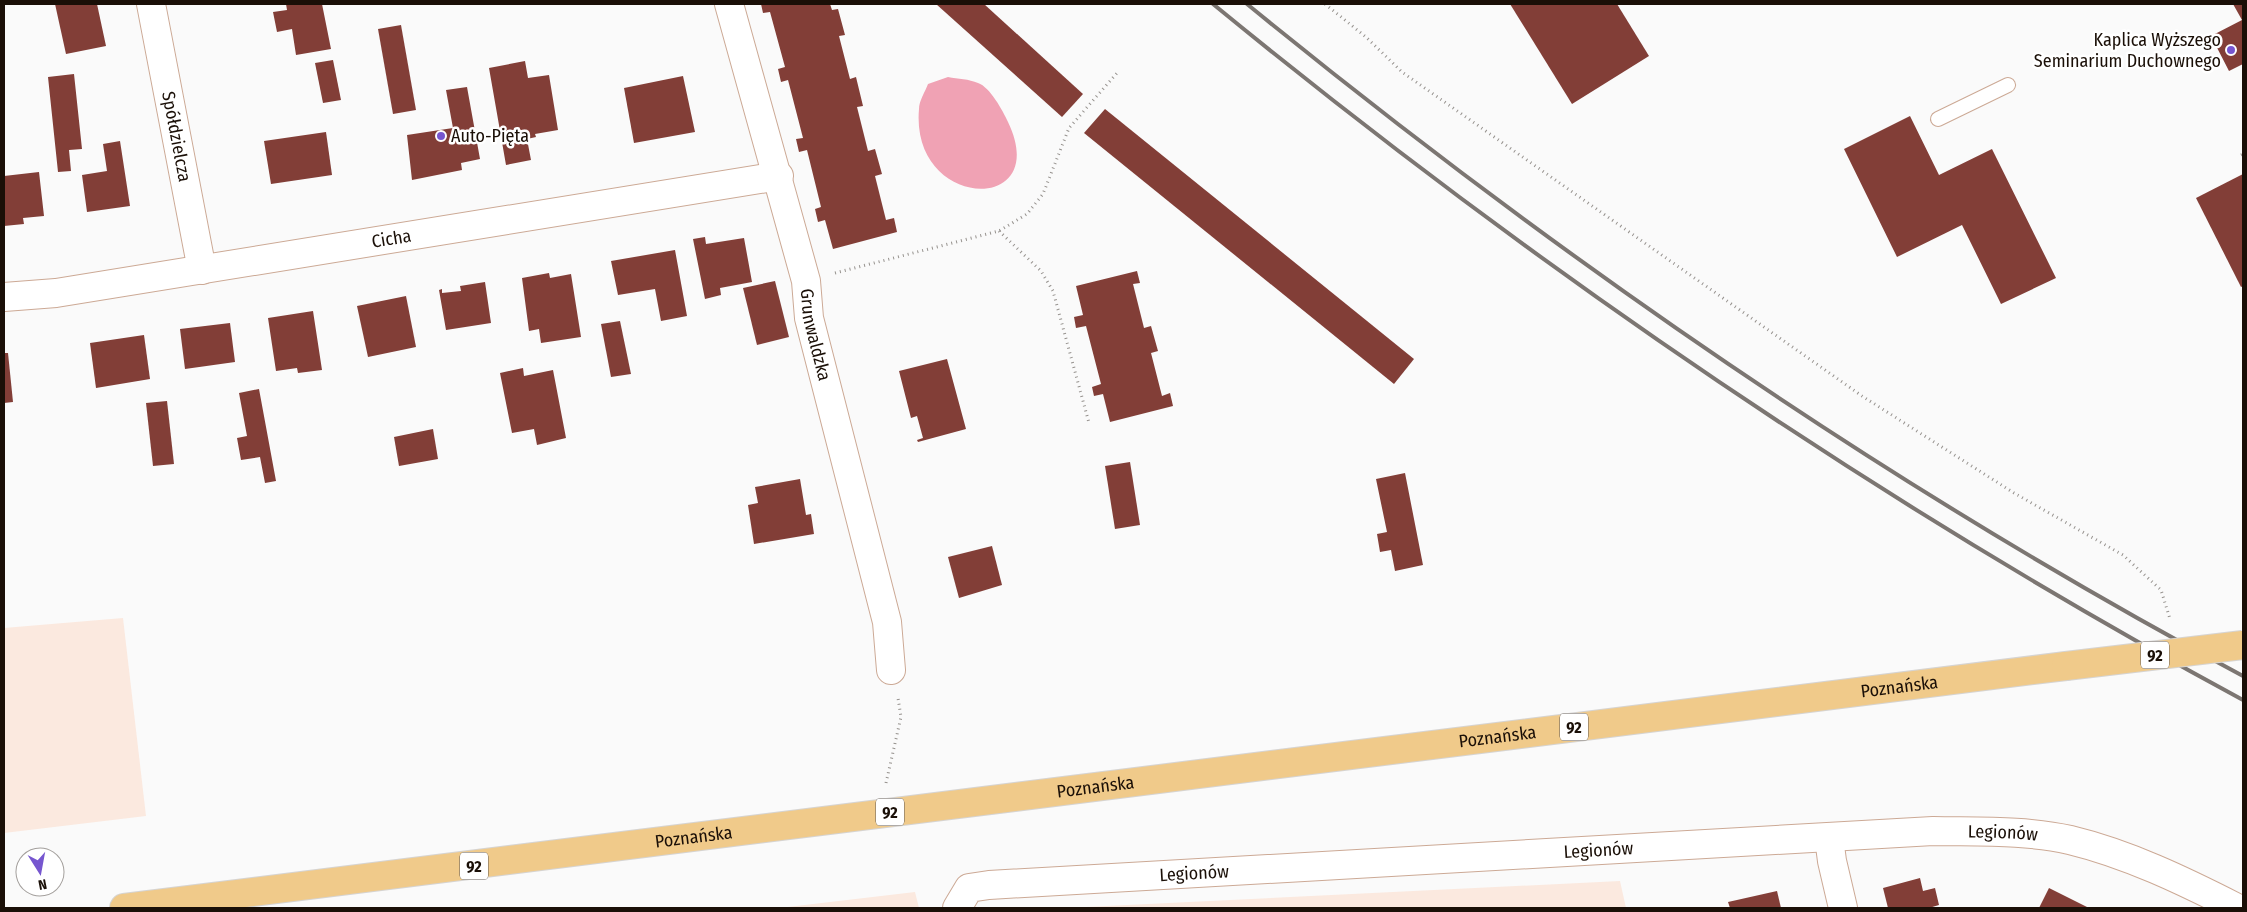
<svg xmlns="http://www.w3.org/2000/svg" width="2247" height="912" font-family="'Fira Sans Condensed',sans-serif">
	<rect width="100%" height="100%" fill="#fafafa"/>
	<g fill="#fbe9df">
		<polygon points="123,618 146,816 4,833 4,628"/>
		<polygon points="1620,881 1626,908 1065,908"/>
		<polygon points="915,892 919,908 779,908"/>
	</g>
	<path fill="#f0a2b4" d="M948,77C958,79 969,79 978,83C990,87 1003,111 1008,122C1053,215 910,211 919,109C919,101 925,92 928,84Z"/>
	<g fill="#823e37">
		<polygon points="55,4 97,4 106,46 66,54"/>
		<polygon points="286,4 322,4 331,49 296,55 292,29 277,32 273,12 287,10"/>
		<polygon points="761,4 830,4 832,10 838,9 845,35 839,36 850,79 856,77 863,106 857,107 868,151 875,149 882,174 875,176 886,220 894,218 897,232 833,249 825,220 818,222 815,209 821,207 807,150 799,152 796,139 803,138 788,80 781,82 778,69 785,67 770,12 763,13"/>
		<polygon points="936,4 984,4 1083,94 1062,117"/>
		<polygon points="1510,4 1617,4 1649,56 1572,104"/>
		<polygon points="2233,4 2243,4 2243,64 2229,71 2211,36 2242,20"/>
		<polygon points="401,25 416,110 393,114 378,29"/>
		<polygon points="333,60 341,100 323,103 315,63"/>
		<polygon points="525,61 528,78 549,75 558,130 535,134 536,137 527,139 531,160 506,165 489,68"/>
		<polygon points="74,74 82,149 69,150 71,171 58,172 48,77"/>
		<polygon points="683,76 695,132 634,143 624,88"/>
		<polygon points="467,87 480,159 461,163 462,170 412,180 407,135 453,128 446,90"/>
		<polygon points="1105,109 1414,359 1394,384 1084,133"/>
		<polygon points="1910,116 1939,175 1992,149 2056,278 2001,304 1962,225 1897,257 1844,149"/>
		<polygon points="326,132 332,175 271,184 264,141"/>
		<polygon points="120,141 130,206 87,212 82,175 107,171 103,144"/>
		<polygon points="39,172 44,216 23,218 24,224 4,226 4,176"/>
		<polygon points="2243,174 2243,286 2241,287 2196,198"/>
		<polygon points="705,237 706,244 744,238 752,282 720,288 721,295 705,299 693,239"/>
		<polygon points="675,250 687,316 661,321 655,289 618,295 611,261"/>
		<polygon points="1137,271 1140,283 1133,284 1144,328 1151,326 1158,351 1151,353 1162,396 1170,393 1173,406 1110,422 1103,394 1094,396 1092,387 1101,384 1086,326 1076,328 1074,317 1083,315 1076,286"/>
		<polygon points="549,273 550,278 571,274 581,337 541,343 539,329 529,331 522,278"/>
		<polygon points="775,281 789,337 757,345 743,288"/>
		<polygon points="485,282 491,323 446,330 439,290 442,289 442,293 461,291 460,286"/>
		<polygon points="406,296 416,347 368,357 357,306"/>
		<polygon points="313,311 322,370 298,373 297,368 276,371 268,318"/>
		<polygon points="620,321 631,374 611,377 601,324"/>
		<polygon points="230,323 235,362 185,369 180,329"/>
		<polygon points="144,335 150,379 96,388 90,343"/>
		<polygon points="4,353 8,353 13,402 4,403"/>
		<polygon points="947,359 966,429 918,442 917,440 923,438 917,416 911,418 899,371"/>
		<polygon points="523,368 524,376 553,370 566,438 537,445 534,429 512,433 500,373"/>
		<polygon points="259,389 276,481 265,483 260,457 241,460 237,438 247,436 239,393"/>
		<polygon points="167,401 174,464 153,466 146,403"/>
		<polygon points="433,429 438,459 399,466 394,437"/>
		<polygon points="1130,462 1140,525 1115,529 1105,466"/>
		<polygon points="1405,473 1423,565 1395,571 1391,550 1380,552 1377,534 1387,532 1376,479"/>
		<polygon points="800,479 806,515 811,514 814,534 754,544 748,505 758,503 755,487"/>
		<polygon points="992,546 1002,585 959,598 948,557"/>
		<polygon points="1920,878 1923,891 1935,888 1939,905 1929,908 1888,908 1883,888"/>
		<polygon points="2049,888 2089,908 2039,908"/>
		<polygon points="1777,891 1781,908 1730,908 1728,902"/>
	</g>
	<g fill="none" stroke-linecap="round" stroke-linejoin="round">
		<defs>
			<polyline id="service" points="1938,119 2008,85"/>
			<g id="minor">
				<path id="s1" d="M151,4L202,270"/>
				<path id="s2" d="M729,4L806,281L809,318L887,622L891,670"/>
				<path id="s3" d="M4,297L56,293L779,176"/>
				<polyline points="1829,838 1832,861 1843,908"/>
				<path id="s4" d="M957,908L969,888L989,885L1933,831C1978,832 2026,830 2070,840C2128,854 2184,881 2237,908"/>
			</g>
			<g id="primary">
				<path id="s5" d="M124,908L2066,666"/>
			</g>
		</defs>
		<use href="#service" stroke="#cca995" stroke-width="16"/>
		<use href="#minor" stroke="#cca995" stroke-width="30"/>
		<use href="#primary" stroke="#d6d4d2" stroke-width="30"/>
		<g stroke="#96928e" stroke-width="3" stroke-dasharray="1 4" stroke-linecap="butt">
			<polyline points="1325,4 1366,37 1402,72 1862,396 2014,493 2123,555 2161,590 2170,619"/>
			<polyline points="2241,155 2243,154"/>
			<polyline points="999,231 1041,271 1053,291 1089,423"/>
			<polyline points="835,273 999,231 1027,214 1043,194 1069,128 1117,73"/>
			<polyline points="886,783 901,717 898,698"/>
		</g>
		<use href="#service" stroke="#fff" stroke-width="14"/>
		<use href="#minor" stroke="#fff" stroke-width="28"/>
		<use href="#primary" stroke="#f0ca8a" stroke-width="28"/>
		<g stroke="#7c7672" stroke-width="4">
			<path d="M1213,4C1535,268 1877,502 2243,700"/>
			<path d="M1247,4C1558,258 1889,487 2243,676"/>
		</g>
		<defs>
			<polyline id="primary-bridge" points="2066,666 2243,645"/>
		</defs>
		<use href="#primary-bridge" stroke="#d6d4d2" stroke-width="30" stroke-linecap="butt"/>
		<use href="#primary-bridge" stroke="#f0ca8a" stroke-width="28"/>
	</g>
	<g fill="#7656cf" stroke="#fff" stroke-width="2">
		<circle cx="2231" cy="50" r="5"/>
		<circle cx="441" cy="136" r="5"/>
	</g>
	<g text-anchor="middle" stroke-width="5" stroke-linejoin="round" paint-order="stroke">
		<g fill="#fff" stroke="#5f5751" stroke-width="1">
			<rect x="2141" y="641.5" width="28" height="27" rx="4"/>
			<rect x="1560" y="713.5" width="28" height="27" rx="4"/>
			<rect x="876" y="798.5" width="28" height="27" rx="4"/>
			<rect x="460" y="852.5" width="28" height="27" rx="4"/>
		</g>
		<g font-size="16" font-weight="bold" fill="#1a0f07">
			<text x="2155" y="661">92</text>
			<text x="1574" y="733">92</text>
			<text x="890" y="818">92</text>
			<text x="474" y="872">92</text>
		</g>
		<g font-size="18" fill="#1a0f07" stroke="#fff" text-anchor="end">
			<text x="2221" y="46">Kaplica Wyższego<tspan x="2221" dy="21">Seminarium Duchownego</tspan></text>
			<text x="451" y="142" text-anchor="start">Auto-Pięta</text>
		</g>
		<g font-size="18" fill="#1a0f07" stroke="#fff">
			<text dy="6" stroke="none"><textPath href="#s1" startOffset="135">Spółdzielcza</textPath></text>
			<text dy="6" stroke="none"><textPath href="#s3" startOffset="392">Cicha</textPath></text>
			<text dy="6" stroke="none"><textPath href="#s2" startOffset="342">Grunwaldzka</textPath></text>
			<text dy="6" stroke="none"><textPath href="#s5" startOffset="1789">Poznańska</textPath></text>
			<text dy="6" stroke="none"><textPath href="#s5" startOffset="1384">Poznańska</textPath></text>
			<text dy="6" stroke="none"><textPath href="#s5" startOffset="979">Poznańska</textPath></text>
			<text dy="6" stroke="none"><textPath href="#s4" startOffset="1059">Legionów</textPath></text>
			<text dy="6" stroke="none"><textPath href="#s5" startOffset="574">Poznańska</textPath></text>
			<text dy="6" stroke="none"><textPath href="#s4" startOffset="654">Legionów</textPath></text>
			<text dy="6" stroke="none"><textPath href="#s4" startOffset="249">Legionów</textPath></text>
		</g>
	</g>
	<rect width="2247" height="912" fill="none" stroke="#1a0f07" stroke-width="10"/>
	<g transform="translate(40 872) rotate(169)"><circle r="24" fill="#ffffff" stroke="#a39f9c"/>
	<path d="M0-4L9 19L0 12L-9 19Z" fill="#7656cf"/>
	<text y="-8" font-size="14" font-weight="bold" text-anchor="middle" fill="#1a0f07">N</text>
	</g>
</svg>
